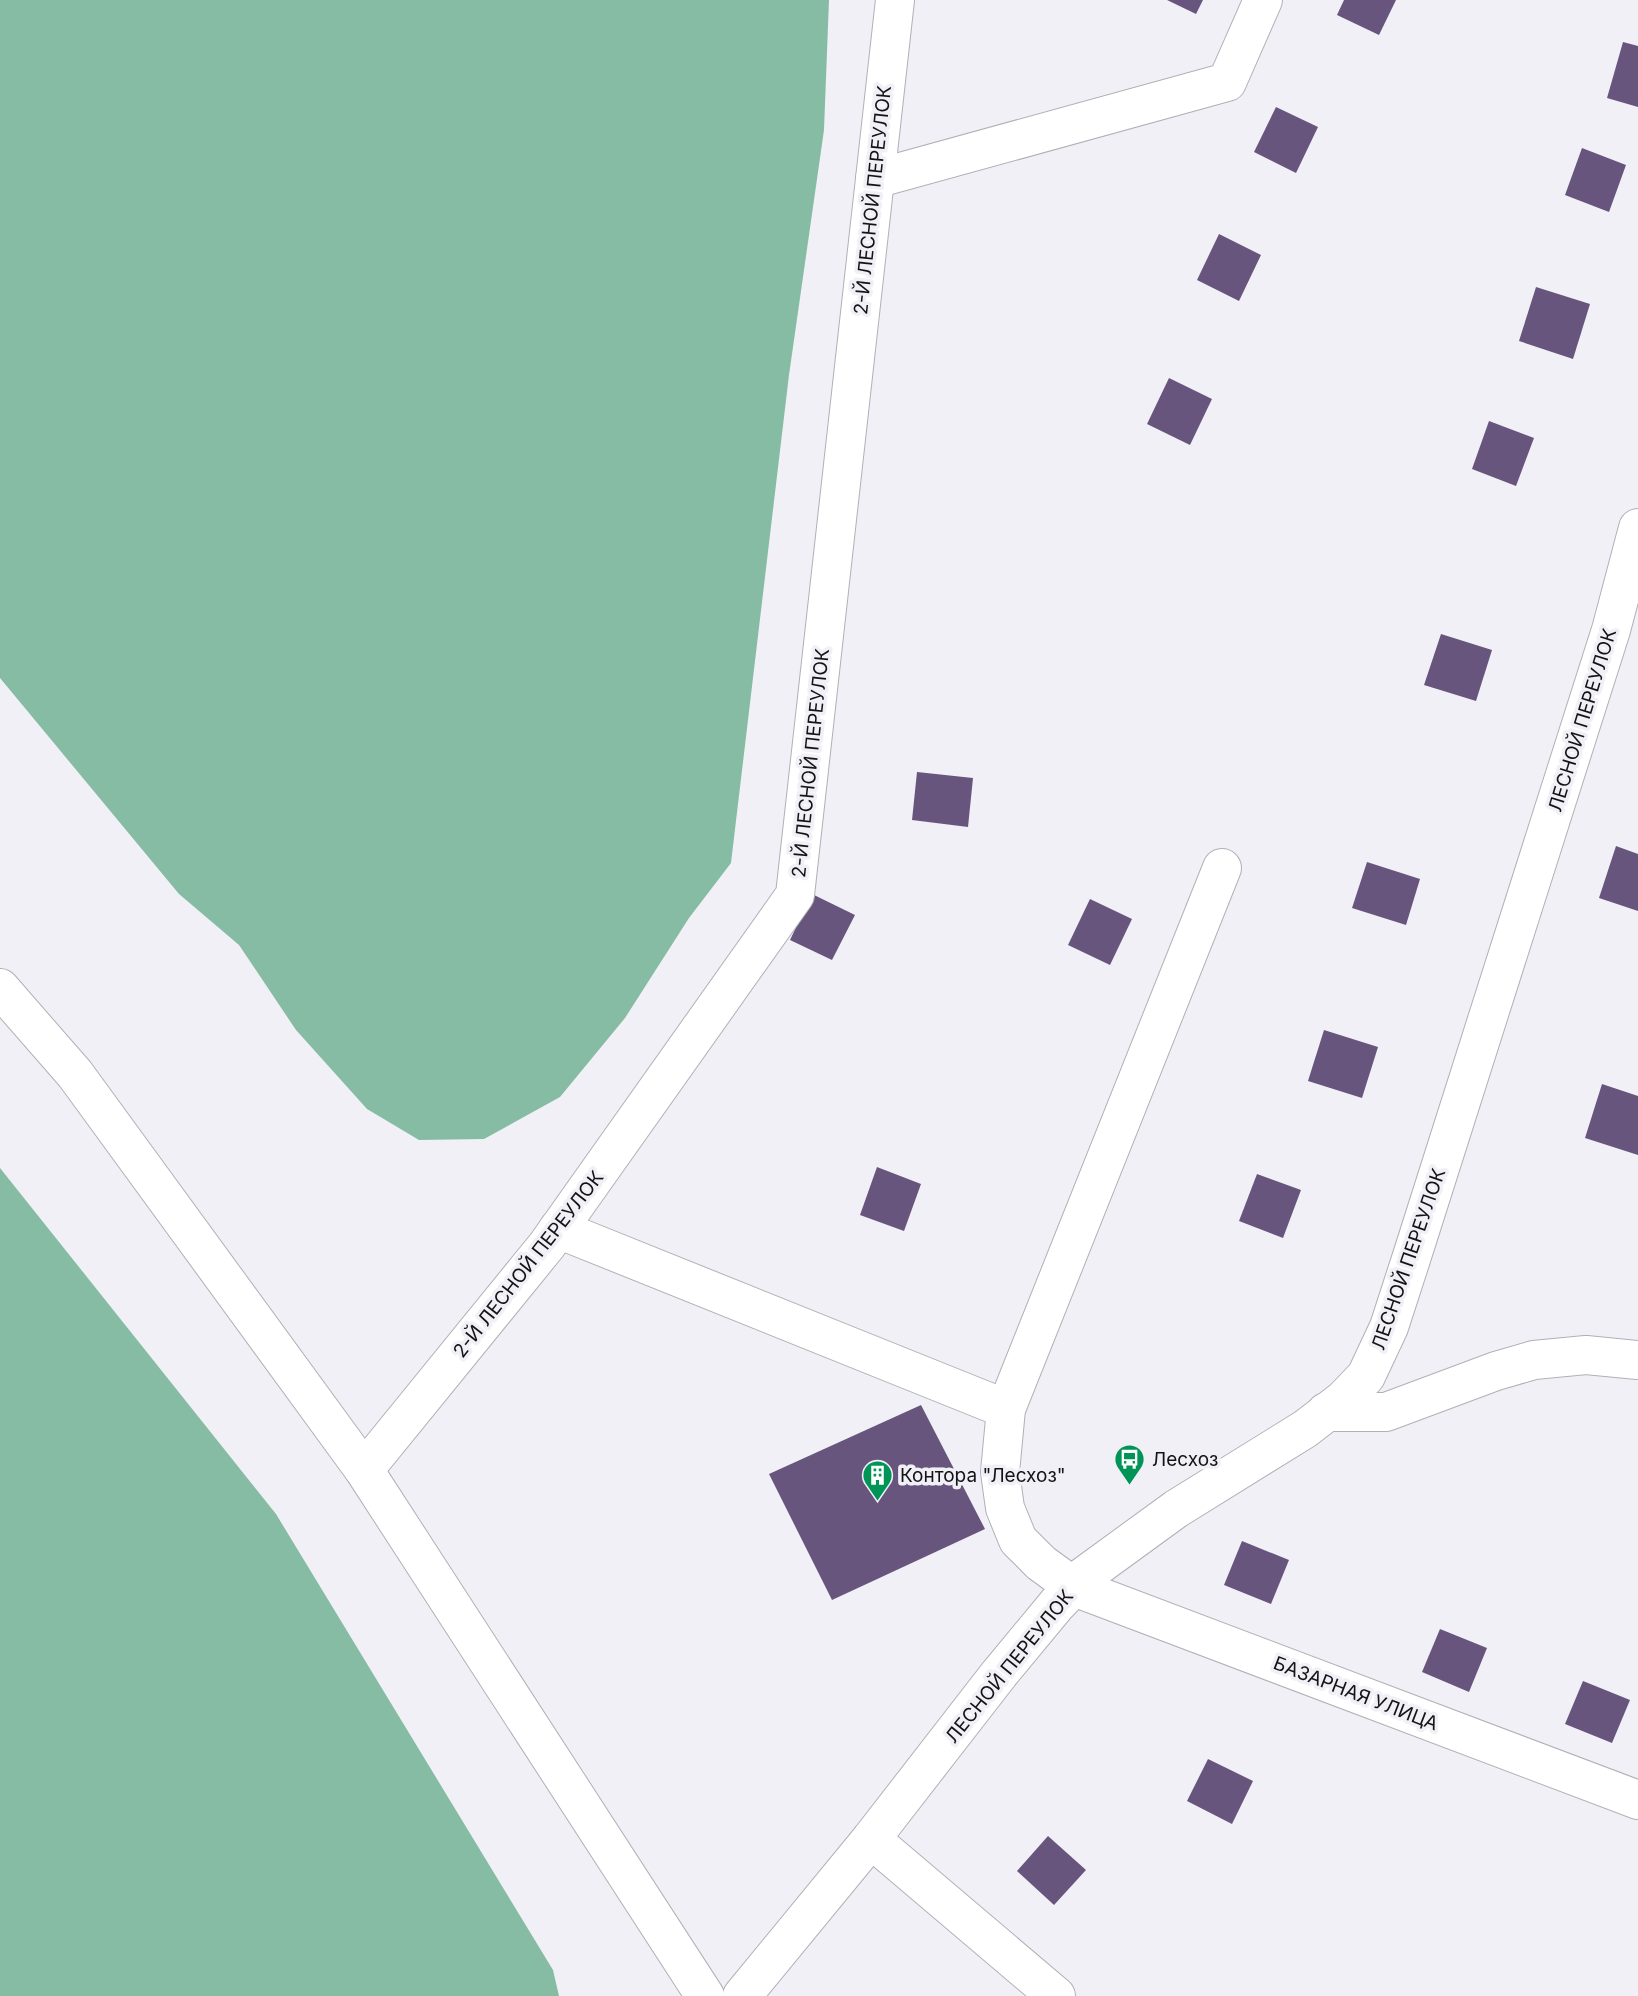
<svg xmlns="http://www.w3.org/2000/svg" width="1638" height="1996" font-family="Inter,sans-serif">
	<rect width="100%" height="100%" fill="#f2f0f7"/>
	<g fill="#86bca4">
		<polygon points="0,0 829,0 824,130 789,375 731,863 689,918 625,1018 560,1097 484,1139 419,1140 367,1109 296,1030 239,945 179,894 0,678"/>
		<polygon points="0,1168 276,1514 553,1970 559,1996 0,1996"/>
	</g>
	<g fill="#68557d">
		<polygon points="1167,0 1203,0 1196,14"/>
		<polygon points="1344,0 1396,0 1379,35 1337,15"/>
		<polygon points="1623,42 1638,46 1638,107 1607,98"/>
		<polygon points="1276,107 1318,127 1296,173 1254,152"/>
		<polygon points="1582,148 1626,165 1609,212 1565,195"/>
		<polygon points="1219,234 1261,255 1239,301 1197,280"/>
		<polygon points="1536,287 1590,304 1573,359 1519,341"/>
		<polygon points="1169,378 1212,399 1190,445 1147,424"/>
		<polygon points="1489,421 1534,438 1516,486 1472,469"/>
		<polygon points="1441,634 1492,650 1476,701 1424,685"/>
		<polygon points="917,772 973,778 968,827 912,820"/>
		<polygon points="1616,846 1638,854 1638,911 1599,898"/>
		<polygon points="1367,862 1420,879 1406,925 1352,908"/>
		<polygon points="812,894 855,915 832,960 790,940"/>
		<polygon points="1090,899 1132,919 1110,965 1068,945"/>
		<polygon points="1324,1030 1378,1047 1362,1098 1308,1081"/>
		<polygon points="1602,1084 1638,1096 1638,1155 1585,1138"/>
		<polygon points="877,1167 921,1184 904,1231 860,1215"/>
		<polygon points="1257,1174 1301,1190 1283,1238 1239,1221"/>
		<polygon points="921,1405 985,1529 832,1600 769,1474"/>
		<polygon points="1242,1541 1289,1560 1271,1604 1224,1585"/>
		<polygon points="1440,1629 1487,1648 1469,1692 1422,1672"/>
		<polygon points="1583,1681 1630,1700 1612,1743 1565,1724"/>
		<polygon points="1208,1759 1253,1781 1232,1824 1187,1801"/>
		<polygon points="1048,1836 1086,1870 1054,1905 1017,1871"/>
	</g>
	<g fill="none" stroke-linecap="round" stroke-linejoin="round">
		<defs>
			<g id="minor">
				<polyline points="875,179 1227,82 1263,0"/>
				<polyline points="1222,868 1006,1409 1000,1472 1005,1508 1018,1540 1041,1563 1074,1587 1638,1800"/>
				<polyline points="0,988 75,1074 364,1470 705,1996"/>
				<polyline points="558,1229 1006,1409"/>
				<polyline points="1326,1412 1386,1412 1496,1371 1534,1360 1586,1355 1638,1360"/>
				<polyline points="364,1470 547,1245 795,895 895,0"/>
				<polyline points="871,1839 1056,1996"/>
				<polyline points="742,1996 871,1839 999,1674 1057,1604 1084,1576 1176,1509 1305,1429 1344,1399 1366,1376 1389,1327 1412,1256 1611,630 1638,528"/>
			</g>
		</defs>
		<use href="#minor" stroke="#b1b0b6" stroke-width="40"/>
		<use href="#minor" stroke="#fff" stroke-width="38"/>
	</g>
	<defs>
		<symbol id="bus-pin" viewBox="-11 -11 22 30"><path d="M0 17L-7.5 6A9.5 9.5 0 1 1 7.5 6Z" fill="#009556" stroke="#f2f0f7"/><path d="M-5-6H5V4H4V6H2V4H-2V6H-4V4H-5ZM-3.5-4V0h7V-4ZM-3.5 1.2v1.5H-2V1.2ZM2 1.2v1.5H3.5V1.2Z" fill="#fff"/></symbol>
		<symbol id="building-pin" viewBox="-11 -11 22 30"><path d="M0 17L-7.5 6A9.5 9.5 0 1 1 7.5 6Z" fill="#009556" stroke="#f2f0f7"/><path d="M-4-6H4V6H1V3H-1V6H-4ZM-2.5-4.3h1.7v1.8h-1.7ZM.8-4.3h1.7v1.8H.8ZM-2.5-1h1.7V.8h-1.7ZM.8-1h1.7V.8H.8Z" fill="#fff"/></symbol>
	</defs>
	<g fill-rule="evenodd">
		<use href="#bus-pin" x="1112" y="1442" width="35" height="47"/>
		<use href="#building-pin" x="860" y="1458" width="35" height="47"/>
	</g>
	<g text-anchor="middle" stroke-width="7" stroke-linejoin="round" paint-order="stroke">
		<g font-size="19" fill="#141416" stroke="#f2f0f7">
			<text transform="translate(872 200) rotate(-84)" y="7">2-Й ЛЕСНОЙ ПЕРЕУЛОК</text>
			<text transform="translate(1582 720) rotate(-73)" y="7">ЛЕСНОЙ ПЕРЕУЛОК</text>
			<text transform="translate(810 763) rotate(-84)" y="7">2-Й ЛЕСНОЙ ПЕРЕУЛОК</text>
			<text transform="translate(1408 1259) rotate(-71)" y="7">ЛЕСНОЙ ПЕРЕУЛОК</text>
			<text transform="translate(528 1264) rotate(-52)" y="7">2-Й ЛЕСНОЙ ПЕРЕУЛОК</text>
			<text transform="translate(1009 1666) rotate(-51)" y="7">ЛЕСНОЙ ПЕРЕУЛОК</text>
			<text transform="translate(1356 1693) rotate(21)" y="7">БАЗАРНАЯ УЛИЦА</text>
		</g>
		<g font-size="19" fill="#141416" stroke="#f2f0f7" text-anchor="start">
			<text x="1152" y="1466">Лесхоз</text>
			<text x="900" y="1482">Контора "Лесхоз"</text>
		</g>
	</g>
</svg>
